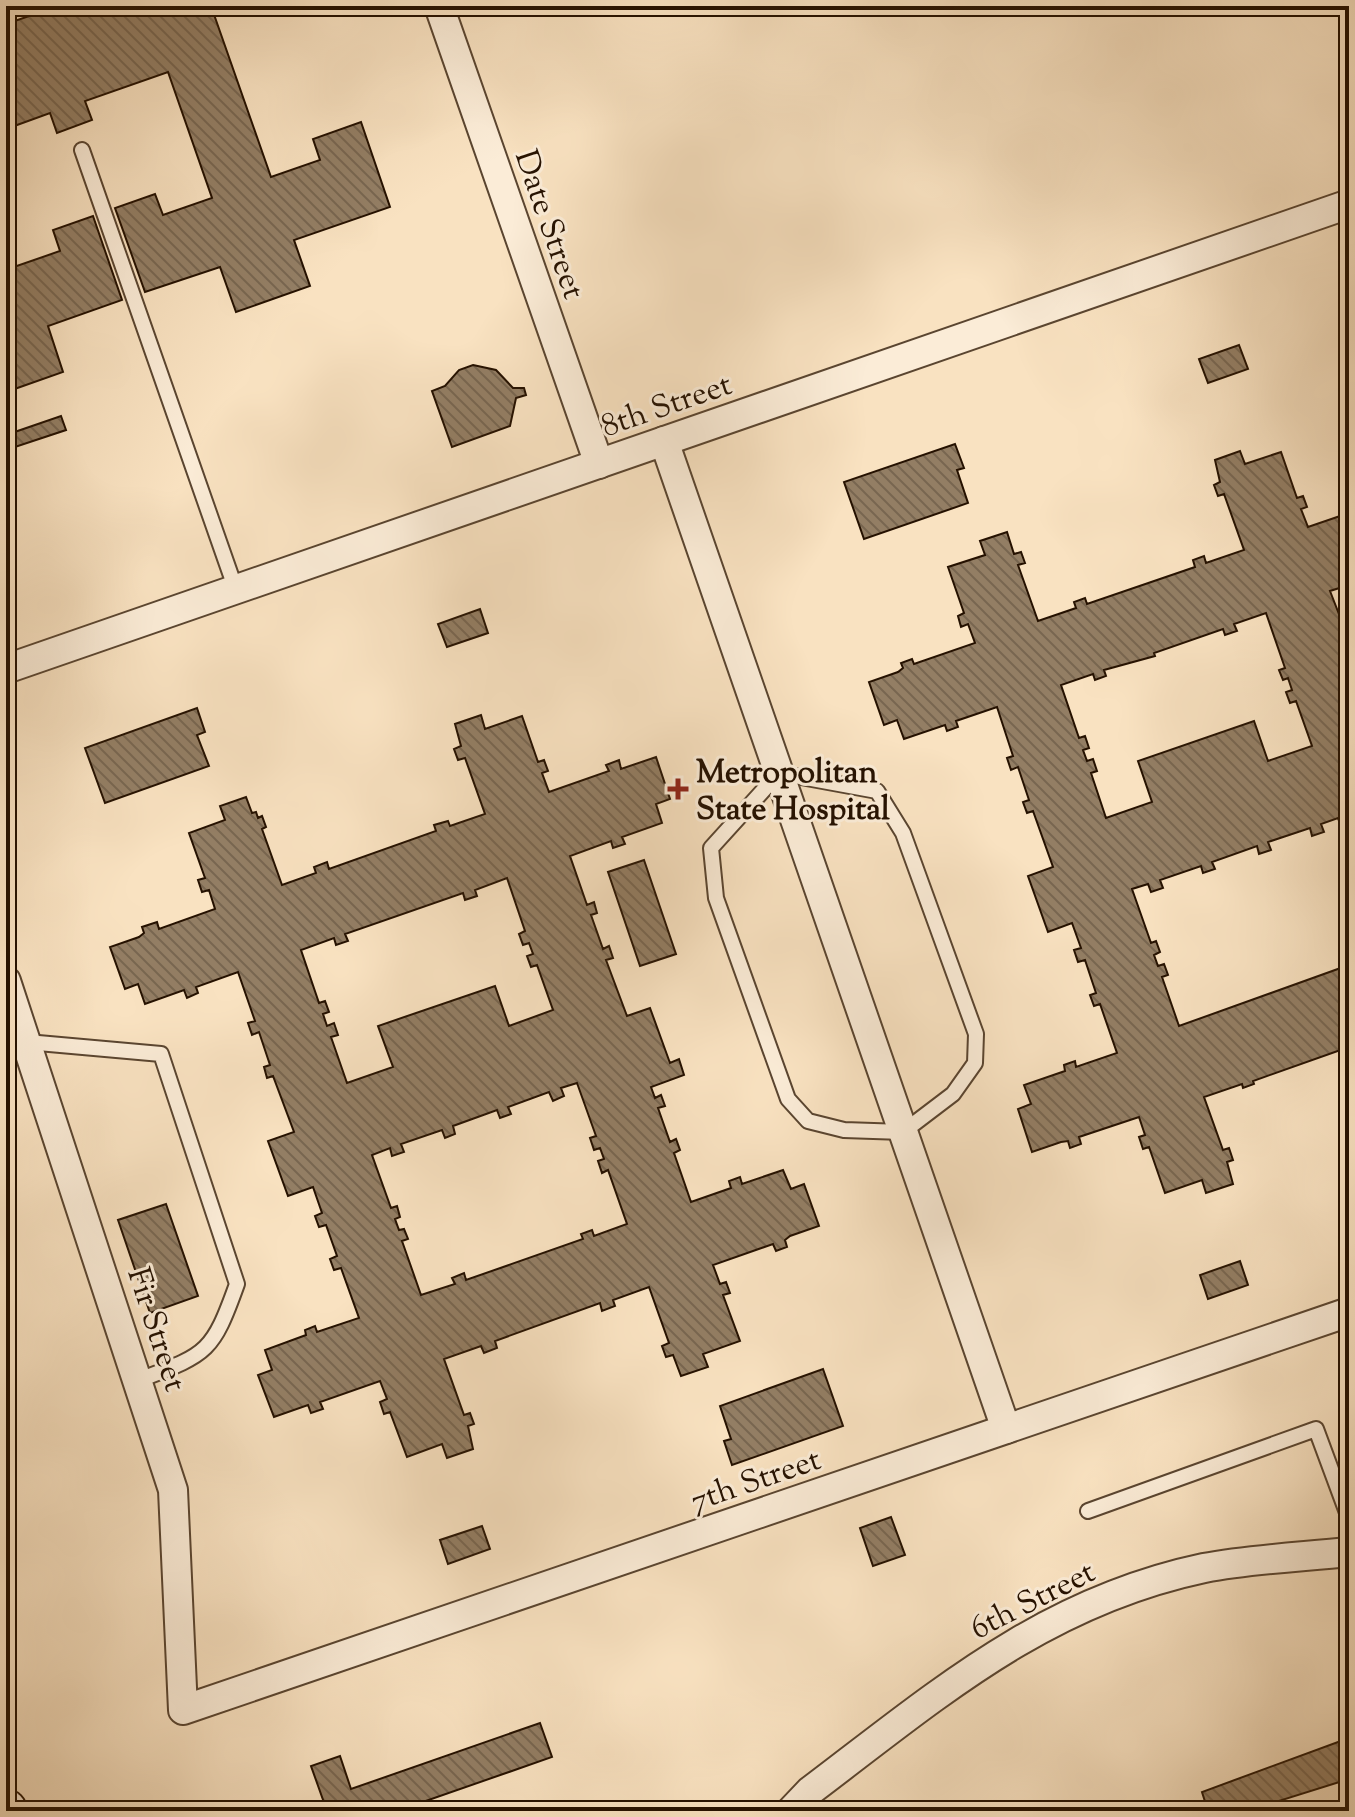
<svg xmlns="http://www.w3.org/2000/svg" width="1355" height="1817" font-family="'Sorts Mill Goudy',serif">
	<defs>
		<pattern id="building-back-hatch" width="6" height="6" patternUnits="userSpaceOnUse" patternTransform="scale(2)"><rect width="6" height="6" fill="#937e64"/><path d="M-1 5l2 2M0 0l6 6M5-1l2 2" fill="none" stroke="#786650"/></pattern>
	</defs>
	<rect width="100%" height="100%" fill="#f9e2c1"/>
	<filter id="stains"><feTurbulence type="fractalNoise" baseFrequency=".0025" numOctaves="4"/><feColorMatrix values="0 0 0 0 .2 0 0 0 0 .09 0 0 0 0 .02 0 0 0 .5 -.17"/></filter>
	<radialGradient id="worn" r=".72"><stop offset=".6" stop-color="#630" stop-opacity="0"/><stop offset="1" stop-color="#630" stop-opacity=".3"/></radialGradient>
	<g fill="url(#building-back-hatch)" stroke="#251100" stroke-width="2" fill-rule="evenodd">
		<polygon points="58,6 211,6 271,177 320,160 313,139 361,122 390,207 294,240 310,286 236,312 220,267 145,292 115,208 155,194 163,215 212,198 168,72 85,101 92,120 57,133 50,113 6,129 6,24"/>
		<polygon points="93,216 122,300 48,326 63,372 6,392 6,253 11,268 60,251 53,230"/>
		<polygon points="1239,345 1248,369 1208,383 1199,359"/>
		<polygon points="473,365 496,370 513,388 524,388 526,395 516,398 510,426 452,447 432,391 445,386 459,370"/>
		<polygon points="61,416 66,430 9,449 6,435"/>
		<polygon points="955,444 964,468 957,470 968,503 864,539 844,482"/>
		<path d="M1240,451L1245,464L1281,452L1297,498L1303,496L1307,507L1301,509L1308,527L1349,513V585L1330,591L1349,640V851L1338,818L1321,824L1324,832L1312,836L1310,828L1268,842L1271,850L1259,854L1257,846L1212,862L1215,869L1203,873L1201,866L1160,880L1163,888L1151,892L1148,884L1132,889L1151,943L1156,941L1160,952L1154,955L1158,966L1164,964L1168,975L1162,977L1179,1026L1349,965V1047L1253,1081L1254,1084L1243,1088L1242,1084L1204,1097L1223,1150L1229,1148L1233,1160L1227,1162L1233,1184L1206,1193L1202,1180L1165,1193L1149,1147L1143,1149L1139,1137L1145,1135L1139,1117L1079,1137L1081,1144L1070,1148L1068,1141L1061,1142L1032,1152L1018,1109L1031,1104L1024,1085L1065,1071L1064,1065L1075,1061L1076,1067L1117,1053L1100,1004L1094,1006L1090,995L1096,993L1085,960L1078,962L1074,950L1081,948L1072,923L1048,932L1028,876L1053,867L1033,811L1027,813L1023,802L1029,800L1018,767L1011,770L1007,758L1013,756L997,707L956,721L958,727L947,731L945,725L904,739L897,720L884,725L869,682L898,672L903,668L901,663L912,659L914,664L975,643L968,624L961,627L958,616L964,613L948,567L985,555L980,541L1007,532L1014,554L1021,552L1025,563L1018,565L1038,621L1076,608L1074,602L1085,598L1087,604L1195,567L1193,560L1204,556L1206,563L1244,550L1224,494L1218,496L1214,485L1220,482L1215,460ZM1266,613L1285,668L1279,670L1283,680L1288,678L1292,690L1286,692L1290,703L1296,701L1312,746L1268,761L1254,721L1138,761L1152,802L1106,818L1091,773L1097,771L1093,759L1087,761L1083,750L1089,748L1085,736L1079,738L1061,685L1093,674L1095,680L1106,676L1104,670L1155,656L1154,653L1223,629L1225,635L1237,631L1234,624Z"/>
		<polygon points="480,609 488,633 447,647 438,624"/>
		<polygon points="197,708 205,732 197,735 209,766 105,803 85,748"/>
		<path d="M481,715L485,729L522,716L538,762L544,760L548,771L542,773L549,792L609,771L606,765L619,760L621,769L656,757L670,799L656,804L662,823L622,837L625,844L613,848L611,841L570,856L587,905L594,902L597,913L591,915L603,949L609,946L613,958L606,960L627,1016L650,1008L670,1063L679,1059L684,1075L651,1087L655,1098L661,1095L665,1106L658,1108L670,1142L676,1139L680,1150L674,1153L691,1202L731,1188L729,1181L740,1177L742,1184L783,1170L791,1189L804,1184L819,1226L790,1236L785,1240L787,1247L776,1251L773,1244L713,1265L720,1284L726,1282L730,1293L723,1295L740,1341L703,1354L708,1367L681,1376L673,1355L666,1357L662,1346L669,1343L649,1287L613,1300L615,1306L602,1311L600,1303L495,1341L497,1348L484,1353L481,1346L444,1359L464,1415L470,1413L474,1424L468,1426L473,1449L447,1458L442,1444L407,1457L390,1412L384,1414L380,1402L387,1399L380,1381L320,1402L323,1409L311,1413L308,1405L274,1417L258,1375L272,1370L265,1350L306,1335L305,1330L315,1326L317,1332L359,1318L341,1268L334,1270L330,1259L337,1256L326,1225L319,1227L315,1216L322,1213L313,1187L288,1196L268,1141L294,1132L273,1076L267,1078L264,1067L270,1065L259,1032L252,1035L248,1023L255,1021L238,972L196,987L198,993L187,998L184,990L145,1004L138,984L125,989L110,947L139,937L144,933L142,927L157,922L159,929L215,909L209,890L202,892L198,880L205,878L189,833L225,820L220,806L246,797L252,813L256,812L258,818L262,816L266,827L262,829L282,885L316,873L314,867L327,862L329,869L436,831L434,825L448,821L450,826L485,814L465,758L458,760L454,749L461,746L455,724ZM507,878L525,931L519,934L523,945L529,943L533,954L527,956L531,967L537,965L553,1010L509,1026L495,986L378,1026L393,1067L347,1083L331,1037L338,1035L334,1023L327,1026L323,1014L329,1012L325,1001L319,1003L301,950L334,938L336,945L348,941L345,934L463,893L465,900L477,896L475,890ZM577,1083L596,1136L590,1138L594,1150L600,1148L604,1159L598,1161L602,1173L608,1170L627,1224L594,1236L592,1230L581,1234L583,1239L466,1280L464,1273L452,1278L455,1284L421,1295L402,1241L408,1239L404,1229L399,1230L395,1219L400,1217L397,1206L391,1208L372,1155L390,1148L392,1156L404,1152L401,1144L442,1130L445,1138L455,1134L453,1126L497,1110L500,1118L511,1114L508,1107L549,1092L553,1101L564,1096L561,1088Z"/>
		<polygon points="644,860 676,954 640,966 608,872"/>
		<polygon points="166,1204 198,1296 150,1313 118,1220"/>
		<polygon points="1240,1261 1248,1285 1208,1299 1200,1275"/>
		<polygon points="823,1369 843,1426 732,1465 724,1441 731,1439 720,1406"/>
		<polygon points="891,1517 905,1555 873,1566 860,1528"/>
		<polygon points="482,1526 490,1549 448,1564 440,1540"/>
		<polygon points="540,1723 552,1757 397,1811 327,1811 311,1766 340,1756 351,1789"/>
		<polygon points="1349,1738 1349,1779 1247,1811 1208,1811 1202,1792"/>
	</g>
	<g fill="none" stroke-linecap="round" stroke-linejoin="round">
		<defs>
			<g id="lane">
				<polyline points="82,150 236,590"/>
				<polygon points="779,773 877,791 903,833 976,1034 975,1063 953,1094 903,1132 844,1130 808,1121 788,1099 716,898 711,848"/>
				<path d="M27,1042L161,1054L237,1284C212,1354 207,1354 139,1380"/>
				<polyline points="1088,1511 1316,1429 1349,1518"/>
			</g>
			<g id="street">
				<polyline points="439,6 599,464"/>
				<polyline points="664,441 1006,1429"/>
				<polyline points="6,669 1349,204"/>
				<polyline points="6,981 173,1490 183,1710 1349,1312"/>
				<path d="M791,1811L810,1791C937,1695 1043,1602 1204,1568C1251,1559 1301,1557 1349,1552"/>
			</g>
			<polyline id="secondary" points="6,1810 6,1811"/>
		</defs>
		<use href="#lane" stroke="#5a4530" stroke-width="18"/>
		<use href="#street" stroke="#5a4530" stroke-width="32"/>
		<use href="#secondary" stroke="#251100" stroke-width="44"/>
		<use href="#lane" stroke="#fbecd7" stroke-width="14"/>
		<use href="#street" stroke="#fbecd7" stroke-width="28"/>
		<use href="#secondary" stroke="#fbecd7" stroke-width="40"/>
	</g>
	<path fill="#8f2418" stroke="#fbecd7" stroke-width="3" d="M674 777h8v8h8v8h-8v8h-8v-8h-8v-8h8z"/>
	<g text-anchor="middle" stroke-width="6" stroke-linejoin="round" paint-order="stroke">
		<g font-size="32" fill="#251100" stroke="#fbecd7">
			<text transform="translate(551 224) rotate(71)" y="11">Date Street</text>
			<text transform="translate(666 404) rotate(-19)" y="11">8th Street</text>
			<text transform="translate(158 1329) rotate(72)" y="11">Fir Street</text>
			<text transform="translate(755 1479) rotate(-19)" y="11">7th Street</text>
			<text transform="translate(1032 1599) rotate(-27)" y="11">6th Street</text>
		</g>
		<g font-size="32" font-weight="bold" fill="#251100" stroke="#fbecd7" text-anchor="start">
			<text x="696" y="782">Metropolitan<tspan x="696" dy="37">State Hospital</tspan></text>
		</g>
	</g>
	<rect width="1355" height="1817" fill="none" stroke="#f9e2c1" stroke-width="32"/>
	<rect x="8" y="8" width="1339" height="1801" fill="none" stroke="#251100" stroke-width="4"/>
	<rect x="16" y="16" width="1323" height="1785" fill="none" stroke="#251100" stroke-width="2"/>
	<rect width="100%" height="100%" filter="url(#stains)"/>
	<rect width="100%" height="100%" fill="url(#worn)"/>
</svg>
